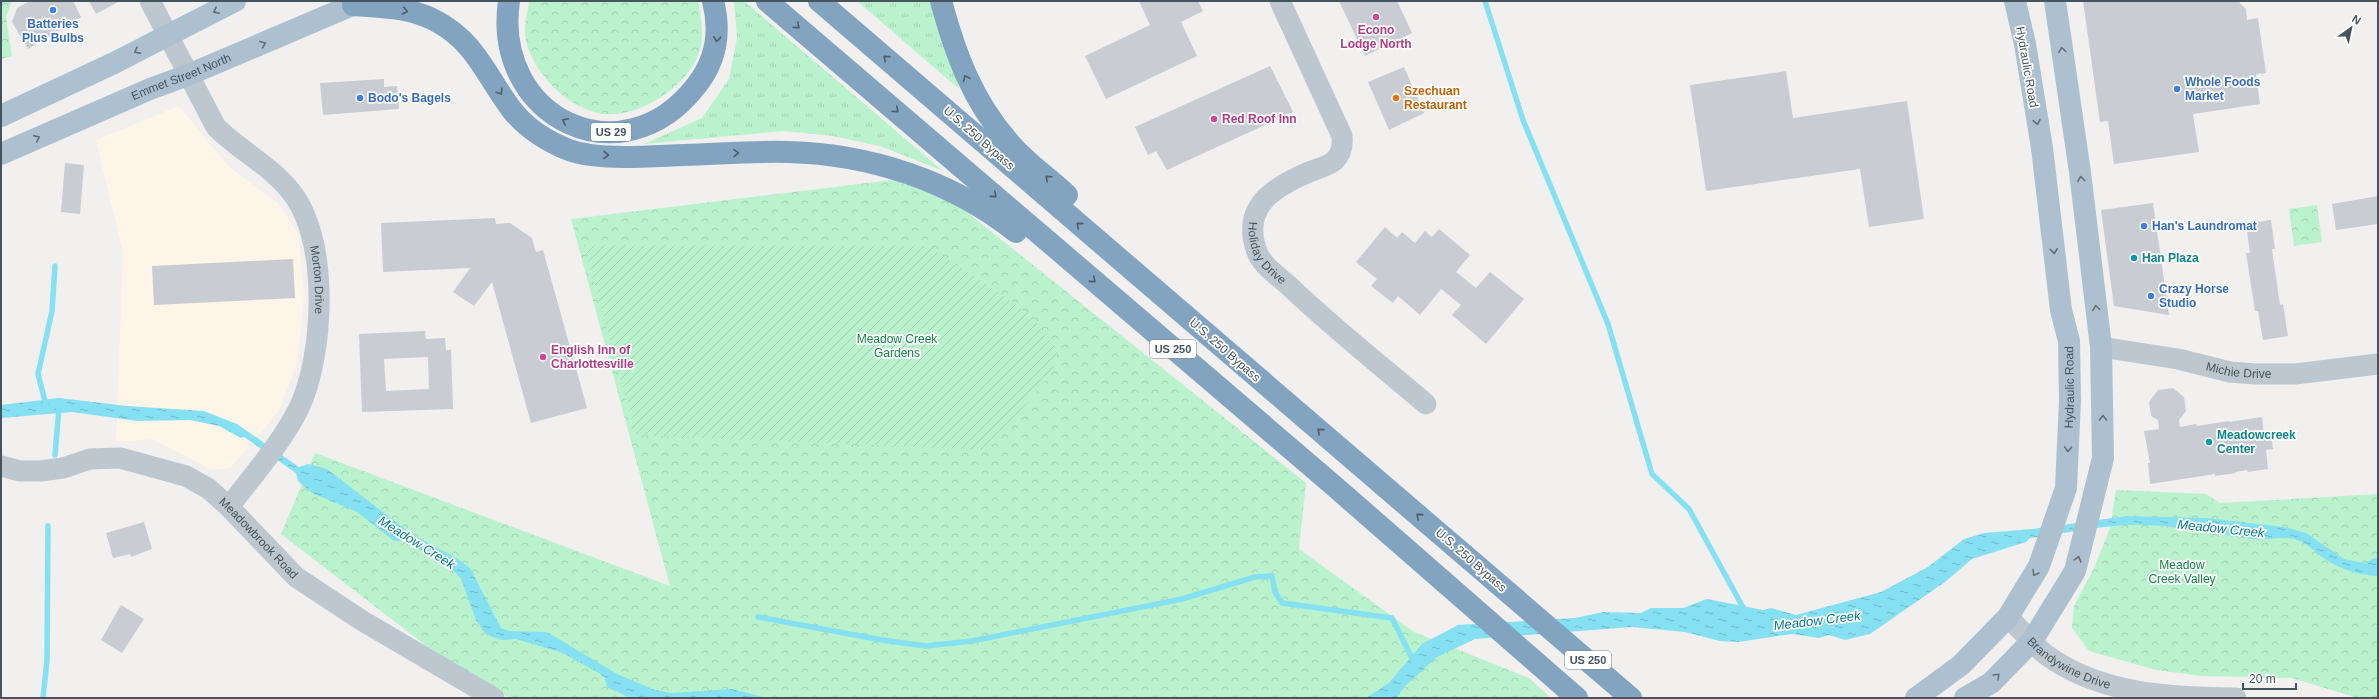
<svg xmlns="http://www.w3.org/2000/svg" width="2379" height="699" font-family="Helvetica,sans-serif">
	<defs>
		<pattern id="grass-tufts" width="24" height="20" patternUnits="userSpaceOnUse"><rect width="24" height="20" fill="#bbf2ce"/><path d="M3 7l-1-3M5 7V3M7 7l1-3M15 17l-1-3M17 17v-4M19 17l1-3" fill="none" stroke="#a2d1b3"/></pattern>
		<pattern id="forest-crowns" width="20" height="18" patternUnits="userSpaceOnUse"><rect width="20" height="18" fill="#bbf2ce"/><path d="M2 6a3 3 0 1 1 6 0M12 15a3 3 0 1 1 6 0" fill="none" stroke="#a2d1b3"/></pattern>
		<pattern id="garden-furrows" width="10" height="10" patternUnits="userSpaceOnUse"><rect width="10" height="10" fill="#bbf2ce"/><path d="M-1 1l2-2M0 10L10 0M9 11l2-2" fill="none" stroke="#a2d1b3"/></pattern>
		<pattern id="water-ripples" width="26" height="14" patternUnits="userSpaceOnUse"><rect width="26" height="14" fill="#85e0f2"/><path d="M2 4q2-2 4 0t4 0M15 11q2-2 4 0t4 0" fill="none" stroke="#6fb8c7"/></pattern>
	</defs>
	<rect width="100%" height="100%" fill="#f2efef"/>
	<polygon fill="#fdf6e8" points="179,106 229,167 278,203 298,234 304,296 297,364 278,412 230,468 212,470 153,439 116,442 123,252 96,140"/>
	<g fill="url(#grass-tufts)">
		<polygon points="734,1 744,1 943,171 880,146 832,136 784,131 644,144 702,118 729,79 737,38"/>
		<polygon points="857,1 934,1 959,89"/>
	</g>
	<g fill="url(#forest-crowns)">
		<polygon points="1,1 12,1 6,17 12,56 1,59"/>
		<path d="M529,1H698C702,20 705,39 697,58C682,91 631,123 594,112C575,106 560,95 547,80C537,68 526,50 525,34C524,24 528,11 529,1Z"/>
		<polygon points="893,180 953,201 1306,483 1299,549 1414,632 1529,678 1551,698 510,698 455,668 281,534 315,453 670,586 571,219"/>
		<polygon points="2317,205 2322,242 2294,246 2289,209"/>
		<polygon points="2116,490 2206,494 2220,503 2378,494 2378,698 2358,698 2292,678 2202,676 2156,670 2089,651 2072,628 2074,606 2094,568 2110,528"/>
	</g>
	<polygon fill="url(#garden-furrows)" points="584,245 928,246 1031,315 1058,351 1052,372 988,450 636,435"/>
	<g fill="url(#water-ripples)">
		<polygon points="59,398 127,406 204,411 237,424 299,467 308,464 327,469 410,533 458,559 470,568 501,628 509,631 547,632 617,674 655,690 671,693 732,689 767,698 630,698 607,687 605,678 599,673 563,653 516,639 503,640 492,637 483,631 476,620 461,579 452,569 406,541 394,541 357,512 312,493 298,481 296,473 244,437 241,438 219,426 190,420 137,421 72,412 1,418 1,405"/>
		<path d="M2127,516L2206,518L2284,527L2306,533L2344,559L2364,563L2375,558L2378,559V576C2357,575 2339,569 2322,557C2313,551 2308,543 2297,540C2282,535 2267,541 2252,539C2210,534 2168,523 2126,525C2094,527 2061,534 2030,538L2026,542L1972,559L1945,582L1870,634L1845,640L1829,635L1819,638L1792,634L1738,642L1720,641L1685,632L1632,627L1475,639L1437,657L1404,687L1397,698H1366L1389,683L1422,644L1458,625L1575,618L1603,612L1641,613L1651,608H1683L1707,599L1763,610L1771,608L1796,615L1881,592L1928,567L1964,539L1984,533L2033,529Z"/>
	</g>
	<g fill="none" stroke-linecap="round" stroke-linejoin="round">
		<g stroke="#85e0f2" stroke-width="5.5">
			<polyline points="1485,1 1523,120 1608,324 1652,474 1689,509 1745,611"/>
			<polyline points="1,2 1,1"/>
			<polyline points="46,405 38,374 52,311 55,266"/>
			<polyline points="55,455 59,408"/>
			<polyline points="758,617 882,640 926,646 972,641 1182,599 1255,577 1272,576 1275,592 1282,603 1392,618 1414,662"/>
			<polyline points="43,698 47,660 48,526"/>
		</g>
	</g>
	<g fill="#c9ccd2" fill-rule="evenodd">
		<polygon points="30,1 73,1 81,17 28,49 12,22 17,8"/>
		<polygon points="89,1 120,1 96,14"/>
		<polygon points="1139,1 1198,1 1203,11 1181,22 1197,56 1106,99 1085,56 1150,25"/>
		<polygon points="1339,1 1397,1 1412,33 1365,56"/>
		<polygon points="2083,1 2238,1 2246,9 2247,20 2258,18 2266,73 2256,74 2260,104 2193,114 2199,152 2114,164 2108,121 2100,122"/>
		<polygon points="1270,66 1293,112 1167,170 1156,151 1148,155 1135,127"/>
		<polygon points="1404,67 1424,113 1389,130 1368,82"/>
		<polygon points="1786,71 1793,118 1907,101 1924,219 1869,227 1860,169 1706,191 1690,85"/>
		<polygon points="384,79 384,87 397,86 399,109 323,115 320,83"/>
		<polygon points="65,163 84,165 80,214 61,212"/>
		<polygon points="2378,196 2378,224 2336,230 2332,204"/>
		<polygon points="2153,203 2169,315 2114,306 2101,210"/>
		<polygon points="495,218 496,224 510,223 532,238 536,252 543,250 587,408 531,423 492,282 474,306 453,292 470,268 383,272 381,223"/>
		<polygon points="2271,220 2275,249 2272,249 2280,305 2283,304 2288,336 2263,340 2258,311 2255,311 2246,253 2250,253 2246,224"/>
		<polygon points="1385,227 1397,238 1402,232 1415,243 1425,231 1432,237 1439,229 1470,255 1456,272 1476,288 1490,272 1524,299 1486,344 1452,315 1461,305 1441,289 1420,315 1398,296 1393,303 1371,286 1377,279 1356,262"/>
		<polygon points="293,259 295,298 154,305 152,266"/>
		<path d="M425,331L426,339L445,338L446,350H451L453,409L362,412L359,334ZM428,357L429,389L386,391L384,359Z"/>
		<polygon points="2173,388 2184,397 2186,411 2179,420 2180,427 2196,424 2197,426 2229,421 2229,422 2262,417 2264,436 2271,435 2273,449 2266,450 2268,469 2248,472 2247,470 2235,472 2236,473 2215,476 2215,474 2150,484 2148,463 2150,463 2144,431 2159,429 2158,420 2151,416 2149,402 2158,390"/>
		<polygon points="144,522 152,549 131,557 130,554 113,558 106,533"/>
		<polygon points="121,605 144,619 122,653 101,640"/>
	</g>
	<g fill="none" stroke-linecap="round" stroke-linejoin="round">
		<g stroke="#bcc7cf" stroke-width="21">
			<path id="s1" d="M150,1L216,127C241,152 274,167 295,197C329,246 324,355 299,408C281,444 253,475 229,507"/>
			<path id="s2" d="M1280,1L1342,136C1343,145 1342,154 1334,161C1328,166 1317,169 1309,172C1274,187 1242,206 1256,249C1260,264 1277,275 1288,285C1332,327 1380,365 1426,404"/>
			<path id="s3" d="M2101,347L2178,359L2230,372L2255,374H2295L2378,364"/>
			<path id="s4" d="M1,466L20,471H41L63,468L90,459L120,458L186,476L209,489L229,507L296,577L361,620L494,698"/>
			<path id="s5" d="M2008,617C2020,629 2032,643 2045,654C2100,695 2171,697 2236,698"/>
		</g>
		<g stroke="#adc0d0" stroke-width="22">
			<polyline points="1,116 114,63 235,1"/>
			<path id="s6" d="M1,154L150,89L188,75L362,1"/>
			<path id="s7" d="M1916,698L1961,665L2008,617L2039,566L2066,488L2070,400L2069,341L2061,310L2042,148L2025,44L2015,1"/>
			<polyline points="1965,698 1991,683 2032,641 2075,571 2103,458 2101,347 2080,172 2055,1"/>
		</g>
		<g stroke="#83a4c1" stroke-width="22">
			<path d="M509,1C492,118 622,181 696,86C716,61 721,32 713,1"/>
			<polyline points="767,1 1333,485 1577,698"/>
			<polyline points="819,1 1631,698"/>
			<path d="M941,1C955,53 972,100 1008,141C1024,161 1048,177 1067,195"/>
			<path d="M353,5C381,7 411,7 436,21C476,42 486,76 512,110C526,128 548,142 569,150C599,161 652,156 684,155C719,154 754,151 788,152C870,154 952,181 1016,232"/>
		</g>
	</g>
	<defs><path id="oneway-chevron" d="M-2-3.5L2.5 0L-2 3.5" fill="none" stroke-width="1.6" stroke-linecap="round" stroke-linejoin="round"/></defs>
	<g stroke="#606f7a">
		<use href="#oneway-chevron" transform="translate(216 11) rotate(153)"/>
		<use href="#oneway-chevron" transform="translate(263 44) rotate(-23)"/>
		<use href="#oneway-chevron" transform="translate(2062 50) rotate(-98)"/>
		<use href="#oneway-chevron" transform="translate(137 51) rotate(152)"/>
		<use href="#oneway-chevron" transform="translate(2037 122) rotate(80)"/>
		<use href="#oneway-chevron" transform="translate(37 138) rotate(-24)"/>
		<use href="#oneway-chevron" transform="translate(2081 179) rotate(-97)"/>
		<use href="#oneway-chevron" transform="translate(2054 251) rotate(83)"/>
		<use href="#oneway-chevron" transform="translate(2096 308) rotate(-98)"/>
		<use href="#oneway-chevron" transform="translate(2103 418) rotate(-90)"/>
		<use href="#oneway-chevron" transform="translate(2068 449) rotate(92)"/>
		<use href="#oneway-chevron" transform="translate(2078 559) rotate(-75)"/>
		<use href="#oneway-chevron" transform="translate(2035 573) rotate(121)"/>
		<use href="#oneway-chevron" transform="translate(1997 676) rotate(-45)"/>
	</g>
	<g stroke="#4c5c68">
		<use href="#oneway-chevron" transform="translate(405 11) rotate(12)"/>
		<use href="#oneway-chevron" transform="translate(797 26) rotate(40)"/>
		<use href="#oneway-chevron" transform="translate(717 39) rotate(96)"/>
		<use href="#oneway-chevron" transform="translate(886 58) rotate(-139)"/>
		<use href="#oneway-chevron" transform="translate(966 78) rotate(-114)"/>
		<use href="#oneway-chevron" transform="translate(500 92) rotate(57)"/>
		<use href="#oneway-chevron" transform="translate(896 110) rotate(41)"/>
		<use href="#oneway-chevron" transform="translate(565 121) rotate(-153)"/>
		<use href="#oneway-chevron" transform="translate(736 153) rotate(-2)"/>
		<use href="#oneway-chevron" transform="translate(606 155) rotate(1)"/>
		<use href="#oneway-chevron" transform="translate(1048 178) rotate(-138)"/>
		<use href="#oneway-chevron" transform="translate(994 195) rotate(41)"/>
		<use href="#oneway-chevron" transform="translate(1079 225) rotate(-139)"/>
		<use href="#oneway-chevron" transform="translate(1093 280) rotate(41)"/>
		<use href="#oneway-chevron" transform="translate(1320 431) rotate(-139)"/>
		<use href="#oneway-chevron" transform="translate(1419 516) rotate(-139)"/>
	</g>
	<g fill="#3f7fe0" stroke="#fff" stroke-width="1.5">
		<circle cx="53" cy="10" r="4"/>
		<circle cx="2177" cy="89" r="4"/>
		<circle cx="360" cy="98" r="4"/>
		<circle cx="2144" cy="226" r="4"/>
		<circle cx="2151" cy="296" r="4"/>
	</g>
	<g fill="#d1479c" stroke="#fff" stroke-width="1.5">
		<circle cx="1376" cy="17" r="4"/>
		<circle cx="1214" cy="119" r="4"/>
		<circle cx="543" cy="357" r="4"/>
	</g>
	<circle fill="#e8710a" stroke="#fff" stroke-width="1.5" cx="1396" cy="98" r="4"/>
	<g fill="#0f9aa8" stroke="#fff" stroke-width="1.5">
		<circle cx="2134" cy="258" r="4"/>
		<circle cx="2209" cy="442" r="4"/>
	</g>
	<g text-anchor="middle" stroke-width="3.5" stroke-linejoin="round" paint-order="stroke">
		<g fill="#fff" stroke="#7e878e" stroke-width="1">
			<rect x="591" y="123" width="40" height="18" rx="3"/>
			<rect x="1150" y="340" width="46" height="18" rx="3"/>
			<rect x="1565" y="651" width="46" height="18" rx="3"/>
		</g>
		<g font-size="11" font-weight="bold" fill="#46545e">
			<text x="611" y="136">US 29</text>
			<text x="1173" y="353">US 250</text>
			<text x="1588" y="664">US 250</text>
		</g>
		<g font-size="12" font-weight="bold" fill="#366cbe" stroke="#fff" text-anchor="start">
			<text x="53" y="28" text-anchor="middle">Batteries<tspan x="53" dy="14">Plus Bulbs</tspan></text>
			<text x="2185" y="86">Whole Foods<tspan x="2185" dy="14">Market</tspan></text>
			<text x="368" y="102">Bodo's Bagels</text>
			<text x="2152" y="230">Han's Laundromat</text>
			<text x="2159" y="293">Crazy Horse<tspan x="2159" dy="14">Studio</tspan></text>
		</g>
		<g font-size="12" font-weight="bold" fill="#b23c85" stroke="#fff" text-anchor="start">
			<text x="1376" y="34" text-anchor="middle">Econo<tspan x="1376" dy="14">Lodge North</tspan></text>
			<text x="1222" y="123">Red Roof Inn</text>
			<text x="551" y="354">English Inn of<tspan x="551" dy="14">Charlottesville</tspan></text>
		</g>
		<g font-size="12" fill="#46545e" stroke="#fff">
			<text transform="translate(2027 67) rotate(80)" y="4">Hydraulic Road</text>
			<text dy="4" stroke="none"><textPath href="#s6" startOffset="196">Emmet Street North</textPath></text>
			<text transform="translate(979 138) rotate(41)" y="4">U.S. 250 Bypass</text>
			<text dy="4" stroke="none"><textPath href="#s2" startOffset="317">Holiday Drive</textPath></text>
			<text dy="4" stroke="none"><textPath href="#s1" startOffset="335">Morton Drive</textPath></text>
			<text transform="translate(1225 350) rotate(41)" y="4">U.S. 250 Bypass</text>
			<text dy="4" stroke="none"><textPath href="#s3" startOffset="140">Michie Drive</textPath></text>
			<text dy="4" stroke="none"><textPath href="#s7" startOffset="366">Hydraulic Road</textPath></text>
			<text dy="4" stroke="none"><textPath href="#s4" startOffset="286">Meadowbrook Road</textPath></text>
			<text transform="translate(1471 560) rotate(41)" y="4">U.S. 250 Bypass</text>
			<text dy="4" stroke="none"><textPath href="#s5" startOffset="78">Brandywine Drive</textPath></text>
		</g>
		<g font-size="12" font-weight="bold" fill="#c56008" stroke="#fff" text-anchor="start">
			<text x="1404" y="95">Szechuan<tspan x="1404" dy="14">Restaurant</tspan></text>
		</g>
		<g font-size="12" font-weight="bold" fill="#0d838f" stroke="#fff" text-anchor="start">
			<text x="2142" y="262">Han Plaza</text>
			<text x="2217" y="439">Meadowcreek<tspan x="2217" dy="14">Center</tspan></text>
		</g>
		<g font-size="12" fill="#118546" stroke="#fff">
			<text x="897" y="343">Meadow Creek<tspan x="897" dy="14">Gardens</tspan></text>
			<text x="2182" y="569">Meadow<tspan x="2182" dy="14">Creek Valley</tspan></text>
		</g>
		<g font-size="13" font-style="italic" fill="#057b94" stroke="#fff">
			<text transform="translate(2221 528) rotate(6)" y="5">Meadow Creek</text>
			<text transform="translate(417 542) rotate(32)" y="5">Meadow Creek</text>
			<text transform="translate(1817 620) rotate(-7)" y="5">Meadow Creek</text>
		</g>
	</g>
	<rect width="2379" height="699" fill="none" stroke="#46545e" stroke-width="4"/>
	<g transform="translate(2351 28) rotate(33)" stroke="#ffffff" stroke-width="3" paint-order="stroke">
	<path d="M0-3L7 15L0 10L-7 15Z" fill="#46545e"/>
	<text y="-6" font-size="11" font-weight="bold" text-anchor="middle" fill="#46545e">N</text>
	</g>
	<path d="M2243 683v6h53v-6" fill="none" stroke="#46545e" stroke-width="2"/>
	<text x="2249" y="683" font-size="12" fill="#46545e" stroke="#ffffff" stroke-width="3" paint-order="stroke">20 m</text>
</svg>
